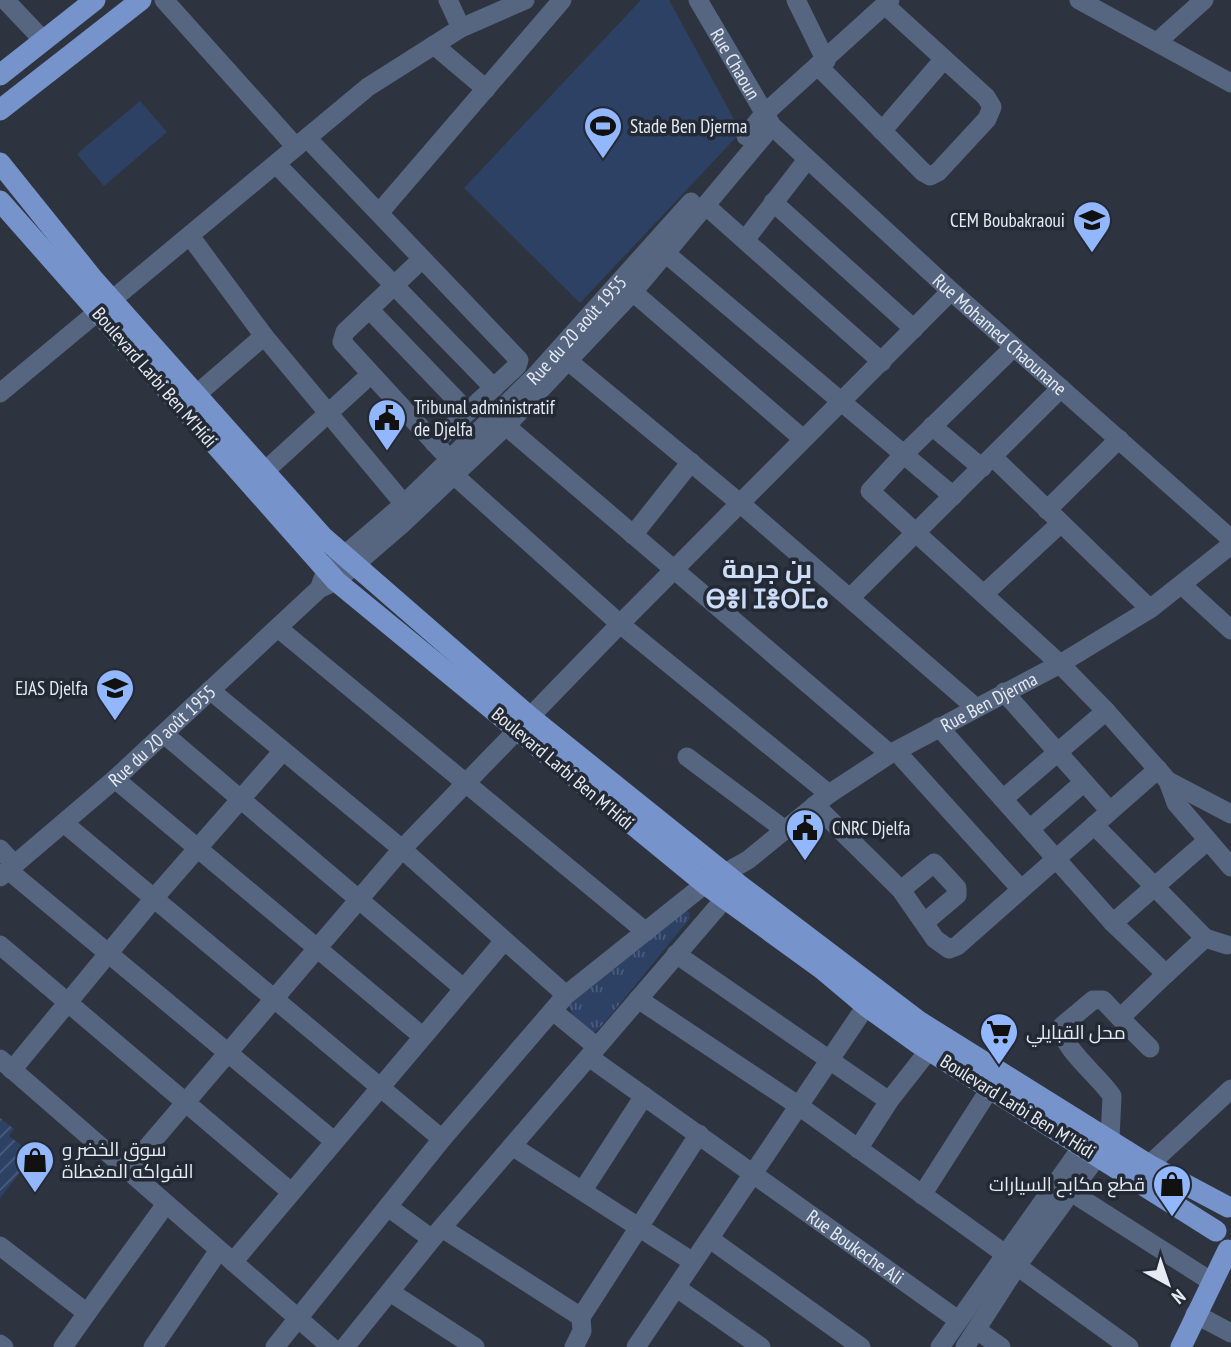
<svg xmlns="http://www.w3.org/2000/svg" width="1231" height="1347" font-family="'PT Sans Narrow',Cairo,'Noto Sans Tifinagh',sans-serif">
	<defs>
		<pattern id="grass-tufts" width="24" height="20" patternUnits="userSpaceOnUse" patternTransform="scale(1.75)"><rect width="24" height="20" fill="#2d4165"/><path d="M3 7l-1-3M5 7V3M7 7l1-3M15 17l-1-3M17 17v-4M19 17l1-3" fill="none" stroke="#4b5d7c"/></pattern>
		<pattern id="garden-furrows" width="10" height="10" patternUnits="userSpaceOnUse" patternTransform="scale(1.75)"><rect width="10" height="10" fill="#2d4165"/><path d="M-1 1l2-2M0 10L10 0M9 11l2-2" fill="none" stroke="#4b5d7c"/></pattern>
	</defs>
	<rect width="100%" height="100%" fill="#2e343f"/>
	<polygon fill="url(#grass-tufts)" points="684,910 689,912 690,918 605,1022 595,1032 587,1033 574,1020 569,1006 574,999"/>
	<polygon fill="url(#garden-furrows)" points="0,1118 14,1129 9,1136 34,1155 0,1198"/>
	<g fill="#2d4165">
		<polygon points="641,0 669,0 741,132 580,303 464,188"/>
		<polygon points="140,101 167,132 104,186 77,154"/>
	</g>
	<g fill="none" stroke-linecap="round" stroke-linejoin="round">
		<g stroke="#566580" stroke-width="19">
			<polyline points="5,0 43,40"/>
			<polyline points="164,0 296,147"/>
			<polyline points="448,0 461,28"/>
			<path id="s1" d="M698,0L772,126L951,291L1231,539"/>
			<polyline points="796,0 826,61"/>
			<polyline points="1079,0 1231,83"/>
			<polyline points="1157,42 1204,0"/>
			<polyline points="434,45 486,89"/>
			<polyline points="819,67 923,172 930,176 938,172 987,119 992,107 986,97 885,5"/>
			<polyline points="882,131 944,59"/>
			<polyline points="746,136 763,115 890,0"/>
			<polyline points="307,138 519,360 517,366 434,443"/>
			<polyline points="276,164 494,388"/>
			<polyline points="773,202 914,329"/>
			<polyline points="705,205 882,362"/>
			<polyline points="379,213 562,0"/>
			<polyline points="190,236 264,336 404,504"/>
			<polyline points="745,240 806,161"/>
			<polyline points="657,246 953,496"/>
			<polyline points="422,259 345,332 342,342 442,451"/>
			<polyline points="633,292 803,439"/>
			<polyline points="369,309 468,412"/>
			<polyline points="1014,347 904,454 870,491 1060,664 1106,711 1168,781 1231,814"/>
			<polyline points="561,355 741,504 975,707"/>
			<polyline points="0,393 368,87 461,28 525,0"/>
			<polyline points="197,394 264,336"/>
			<polyline points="506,426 890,754"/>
			<polyline points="932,426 982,468"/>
			<polyline points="993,457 1150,609"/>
			<polyline points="446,468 620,624 829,794"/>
			<polyline points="265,471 370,375"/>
			<polyline points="1047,510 1119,439"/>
			<polyline points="633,535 691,462"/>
			<path id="s2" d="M321,584L326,571L404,504L535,376L691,202"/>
			<polyline points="1183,586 1231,630"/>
			<polyline points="984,594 1061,523"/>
			<polyline points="850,598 1061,388"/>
			<polyline points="278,628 646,932"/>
			<polyline points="210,690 402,849 566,995"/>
			<polyline points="1004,692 1110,811"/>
			<polyline points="939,727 1113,923 1166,974 1205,938 1094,825"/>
			<polyline points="164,734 463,988"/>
			<polyline points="896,751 1020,888"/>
			<polyline points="687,757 785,830"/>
			<polyline points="115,779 422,1036"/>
			<polyline points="1168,781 1176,803 1231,867"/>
			<polyline points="1003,799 1106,711"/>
			<polyline points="815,805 901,890 935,939 949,949 957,946 1158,769"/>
			<polyline points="65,824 442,1139"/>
			<polyline points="1030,829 1084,782"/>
			<polyline points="0,849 15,865"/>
			<polyline points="8,870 334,1141"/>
			<path id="s3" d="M0,877L115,779L319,589L336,581L402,524L506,426L633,292L772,126"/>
			<polyline points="901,890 934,863 957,888 957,895 925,922"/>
			<polyline points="1113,923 1207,841"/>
			<polyline points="1205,938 1227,945"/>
			<polyline points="0,945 291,1192"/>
			<polyline points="676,954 889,1101 929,1050"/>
			<polyline points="638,999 799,1106 1005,1254"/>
			<polyline points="553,1011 597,1047"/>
			<polyline points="1150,1048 1120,1018 1166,974"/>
			<path id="s4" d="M589,1057L958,1320"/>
			<polyline points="0,1059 331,1347"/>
			<polyline points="12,1070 155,897 282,752"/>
			<polyline points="512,1146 693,1262"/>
			<polyline points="858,1149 889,1101"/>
			<polyline points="1149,1165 1231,1089"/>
			<polyline points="127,1171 402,849 620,624 951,291"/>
			<polyline points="583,1190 644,1096"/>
			<polyline points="1071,1192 1212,1282"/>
			<polyline points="922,1195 991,1087"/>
			<polyline points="388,1207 432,1239"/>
			<polyline points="442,1228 581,1317 699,1134"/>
			<polyline points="710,1239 861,1347"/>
			<polyline points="0,1246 87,1313 166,1204"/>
			<polyline points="233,1262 504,941"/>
			<polyline points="1017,1266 1129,1347"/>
			<polyline points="677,1288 761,1347"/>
			<polyline points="390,1292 475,1347"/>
			<polyline points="1195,1314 1231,1333"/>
			<polyline points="977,1330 1001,1347"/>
			<polyline points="0,1344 4,1347"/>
			<polyline points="63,1347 87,1313"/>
			<polyline points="153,1347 219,1250"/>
			<path id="s5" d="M275,1347L442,1139L566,995L705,884L748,860L829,794L890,754L1060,664L1150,609L1231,545"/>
			<polyline points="345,1347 432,1239 733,889"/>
			<polyline points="574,1347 582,1331 581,1317"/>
			<polyline points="636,1347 866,1006"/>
			<polyline points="940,1347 1091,1134"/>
			<path d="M965,1347L1017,1266L1110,1139L1112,1096C1101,1078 1059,1046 1062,1026L1093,1000H1103L1120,1018"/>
		</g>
		<g stroke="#7694cb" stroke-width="21">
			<polyline points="0,75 95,0"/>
			<polyline points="0,110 141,0"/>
			<polyline points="0,163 94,280 323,537 530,717 738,884 920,1022 1149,1165 1228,1207"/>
			<polyline points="0,201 336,581 705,884 822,969 866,1006 916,1042 1216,1231"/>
			<polyline points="1181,1347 1228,1250"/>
		</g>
	</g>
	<defs>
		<symbol id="stadium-pin" viewBox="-11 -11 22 30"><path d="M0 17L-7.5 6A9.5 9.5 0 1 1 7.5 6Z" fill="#92b7fd" stroke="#242a35"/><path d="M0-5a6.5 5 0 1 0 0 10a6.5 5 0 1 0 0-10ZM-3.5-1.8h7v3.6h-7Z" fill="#111"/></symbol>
		<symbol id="school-pin" viewBox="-11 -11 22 30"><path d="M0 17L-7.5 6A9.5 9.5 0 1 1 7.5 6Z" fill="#92b7fd" stroke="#242a35"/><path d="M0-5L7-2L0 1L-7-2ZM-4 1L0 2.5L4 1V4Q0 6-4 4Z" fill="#111"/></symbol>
		<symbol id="civic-pin" viewBox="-11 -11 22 30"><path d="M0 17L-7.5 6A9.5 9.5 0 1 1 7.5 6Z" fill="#92b7fd" stroke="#242a35"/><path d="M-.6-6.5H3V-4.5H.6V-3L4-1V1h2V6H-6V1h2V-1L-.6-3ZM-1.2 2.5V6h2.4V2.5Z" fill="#111"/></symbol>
		<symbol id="supermarket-pin" viewBox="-11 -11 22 30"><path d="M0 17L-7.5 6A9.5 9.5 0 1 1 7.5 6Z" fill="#92b7fd" stroke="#242a35"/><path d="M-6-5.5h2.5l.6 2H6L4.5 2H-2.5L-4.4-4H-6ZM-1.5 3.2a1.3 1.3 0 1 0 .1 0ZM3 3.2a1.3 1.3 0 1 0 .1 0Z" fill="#111"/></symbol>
		<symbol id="shop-pin" viewBox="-11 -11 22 30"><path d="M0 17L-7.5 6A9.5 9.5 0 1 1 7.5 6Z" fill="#92b7fd" stroke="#242a35"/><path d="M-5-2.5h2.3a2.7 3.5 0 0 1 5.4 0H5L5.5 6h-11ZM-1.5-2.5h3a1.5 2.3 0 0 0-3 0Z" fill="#111"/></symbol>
	</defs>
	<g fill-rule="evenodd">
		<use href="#stadium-pin" x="581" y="104" width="44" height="60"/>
		<use href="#school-pin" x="1070" y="198" width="44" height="60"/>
		<use href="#civic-pin" x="365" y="396" width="44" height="60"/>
		<use href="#school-pin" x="93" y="666" width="44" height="60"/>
		<use href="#civic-pin" x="783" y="806" width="44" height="60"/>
		<use href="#supermarket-pin" x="977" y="1010" width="44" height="60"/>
		<use href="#shop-pin" x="13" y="1138" width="44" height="60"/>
		<use href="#shop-pin" x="1150" y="1162" width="44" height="60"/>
	</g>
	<g text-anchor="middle" stroke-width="7" stroke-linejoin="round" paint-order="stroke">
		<g font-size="19" fill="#e6ebf2" stroke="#242a35">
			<text dy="7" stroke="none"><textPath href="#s1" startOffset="74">Rue Chaoun</textPath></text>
			<text dy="7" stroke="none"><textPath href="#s2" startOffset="362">Rue du 20 août 1955</textPath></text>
			<text dy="7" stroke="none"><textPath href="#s1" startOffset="455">Rue Mohamed Chaounane</textPath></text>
			<text transform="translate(155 377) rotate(49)" y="7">Boulevard Larbi Ben M'Hidi</text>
			<text dy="7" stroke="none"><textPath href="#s5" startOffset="973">Rue Ben Djerma</textPath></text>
			<text dy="7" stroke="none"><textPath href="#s3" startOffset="215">Rue du 20 août 1955</textPath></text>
			<text transform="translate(563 768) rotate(40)" y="7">Boulevard Larbi Ben M'Hidi</text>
			<text transform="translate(1018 1106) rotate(32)" y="7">Boulevard Larbi Ben M'Hidi</text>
			<text dy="7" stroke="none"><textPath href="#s4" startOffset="327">Rue Boukeche Ali</textPath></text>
		</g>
		<g font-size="19" fill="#e6ebf2" stroke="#242a35" text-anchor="start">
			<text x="630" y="133">Stade Ben Djerma</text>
			<text x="1065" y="227" text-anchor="end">CEM Boubakraoui</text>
			<text x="414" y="414">Tribunal administratif<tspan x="414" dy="22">de Djelfa</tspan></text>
			<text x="88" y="695" text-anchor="end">EJAS Djelfa</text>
			<text x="832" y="835">CNRC Djelfa</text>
			<text x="1026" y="1039">محل القبايلي</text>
			<text x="62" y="1156">سوق الخضر و<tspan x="62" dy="22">الفواكه المغطاة</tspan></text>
			<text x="1145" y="1191" text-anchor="end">قطع مكابح السيارات</text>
		</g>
		<g font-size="26" font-weight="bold" fill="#ceddf7" stroke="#242a35">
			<text x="767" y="578">بن جرمة<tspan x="767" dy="30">ⴱⴻⵏ ⵊⴻⵔⵎⴰ</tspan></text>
		</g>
	</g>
	<g transform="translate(1168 1284) rotate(140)" stroke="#242a35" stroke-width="5" paint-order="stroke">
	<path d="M0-5L12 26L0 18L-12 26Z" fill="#e6ebf2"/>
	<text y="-10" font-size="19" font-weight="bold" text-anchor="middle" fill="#e6ebf2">N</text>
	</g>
</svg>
